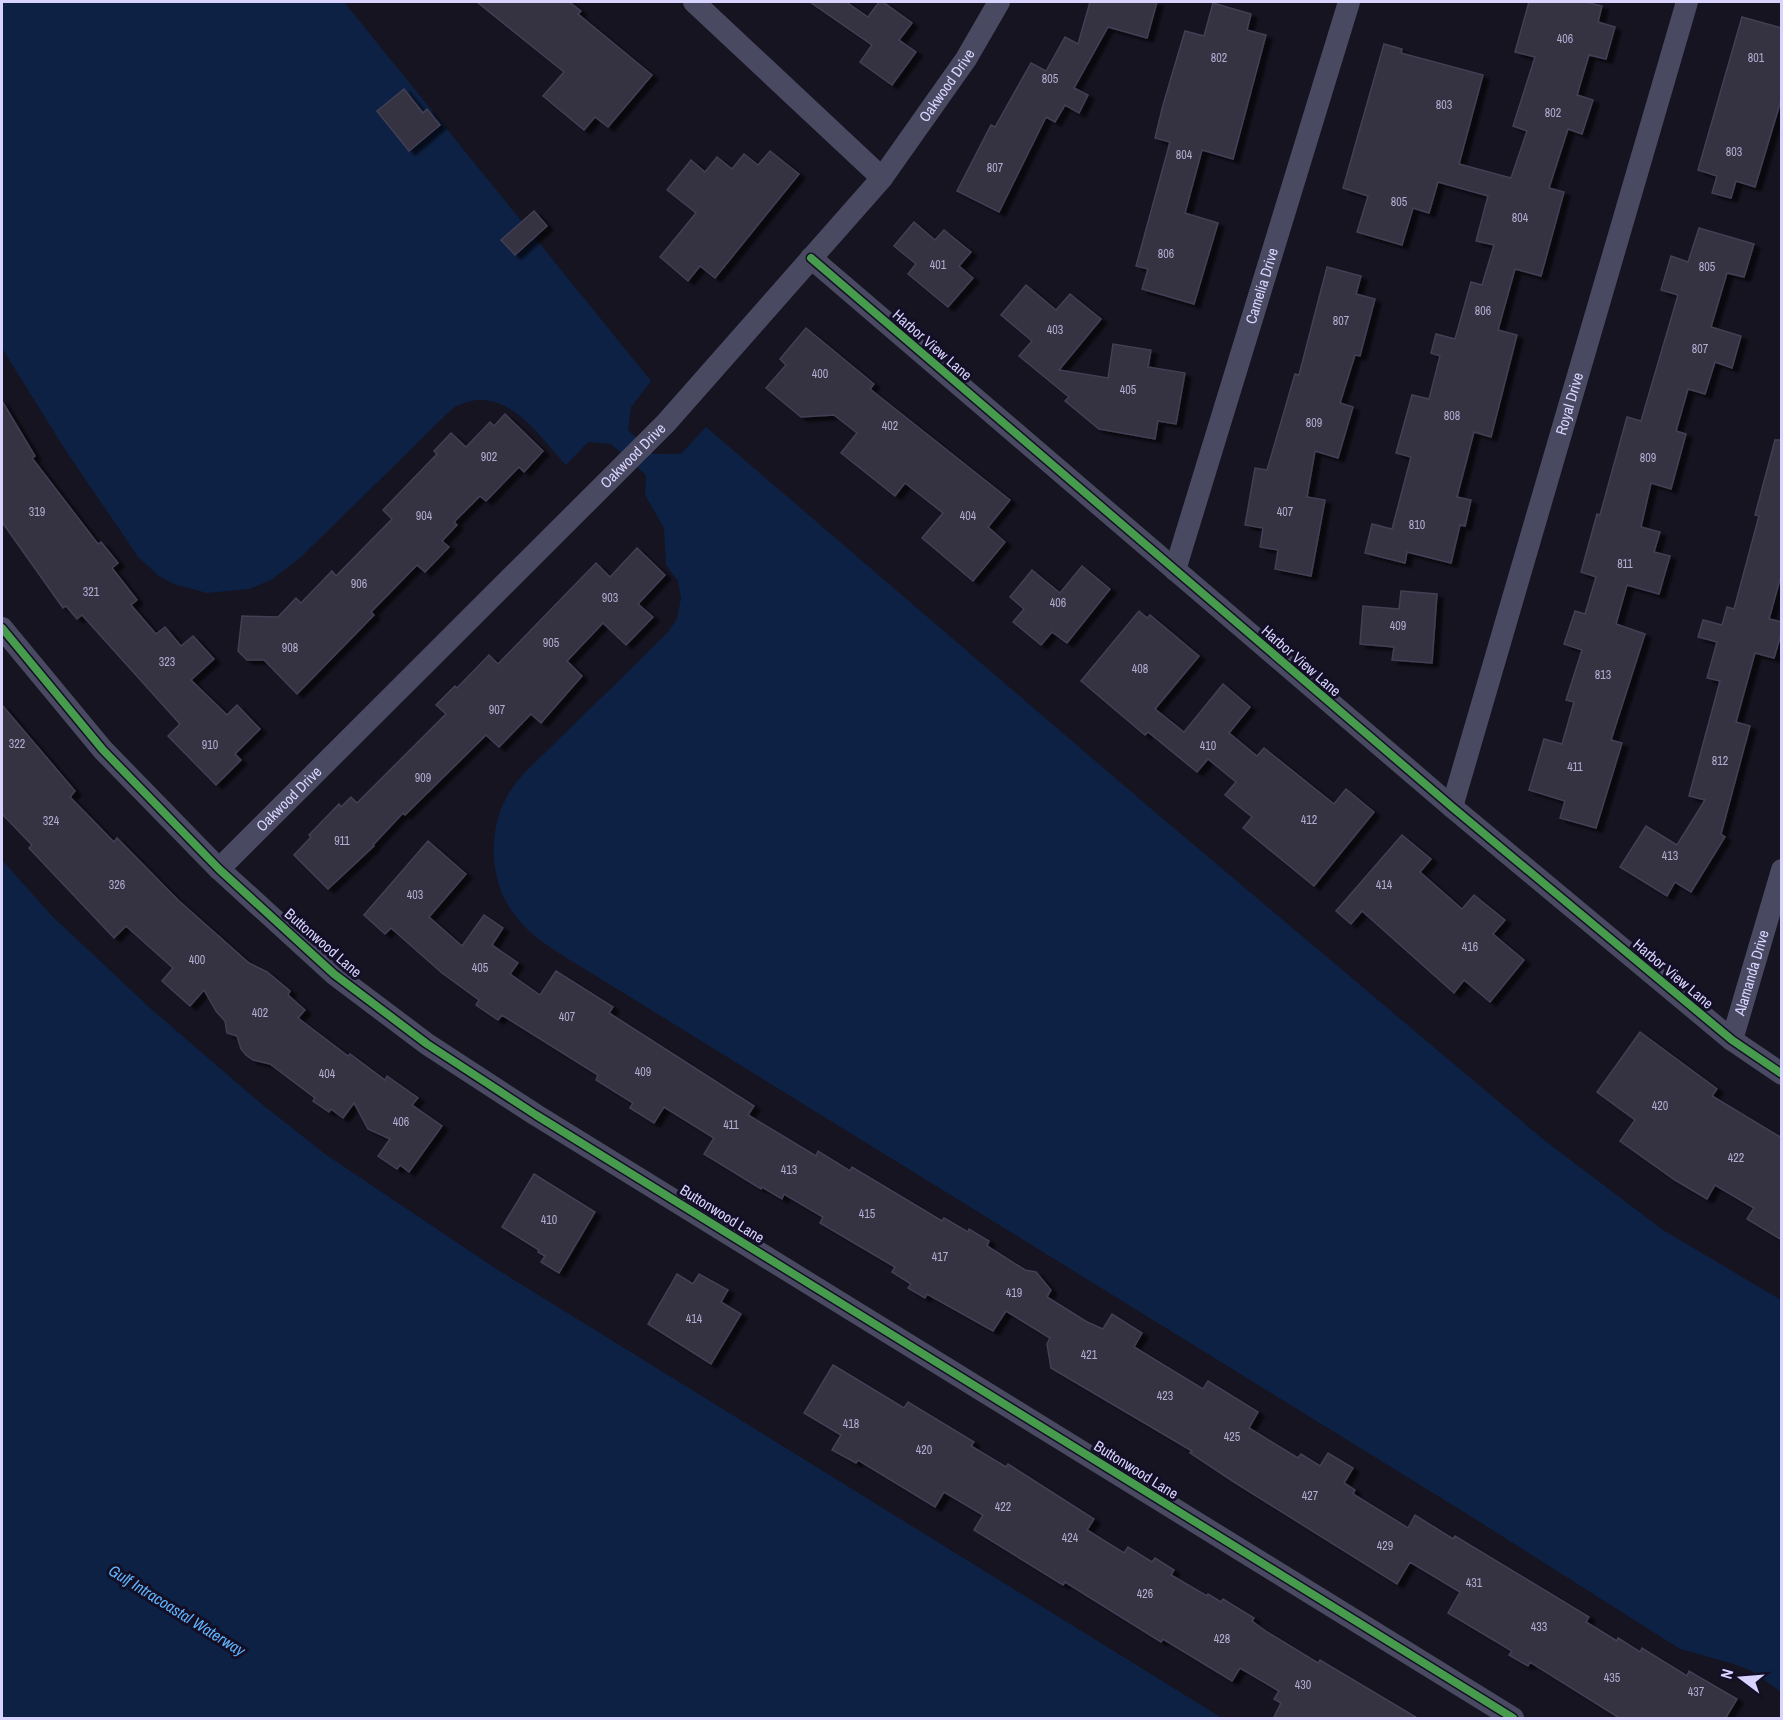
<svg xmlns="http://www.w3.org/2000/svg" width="1783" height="1720" font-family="'Archivo Narrow',sans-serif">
	<defs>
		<filter id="shadow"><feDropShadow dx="6" dy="4" stdDeviation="1.5" flood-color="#0009"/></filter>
	</defs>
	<rect width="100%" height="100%" fill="#161421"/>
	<g fill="#0d2144">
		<path d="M2,2H344L651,381L631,407L628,430L653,454H681L706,427L1156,813L1544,1140L1663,1230L1781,1300V1692L1752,1671L1734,1664L1680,1649L1472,1517L601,979C572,960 535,943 514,914C488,880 487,825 511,790C524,770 545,754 561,737C597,702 633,667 668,632L677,619L681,598L678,581L666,565L664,528L645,495L646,475L611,444L588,442L566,465C535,432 503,380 453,408L300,558L271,580L249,589L207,593L174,584L159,576L138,557L124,536L66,451L2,348Z"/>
		<polygon points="2,860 51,915 150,1008 258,1101 325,1154 498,1270 1222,1718 2,1718"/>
	</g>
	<g fill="#343243" stroke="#433f54" stroke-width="1.5" filter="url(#shadow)">
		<polygon points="477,2 569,2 581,11 578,14 652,75 608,127 595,117 584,130 543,96 564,72"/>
		<polygon points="810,2 846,2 868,17 879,2 883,2 912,23 899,40 916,52 892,85 860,62 872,45"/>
		<polygon points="1090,2 1157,2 1147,38 1108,27 1074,88 1088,95 1079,113 1065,105 1055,122 1046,117 999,212 957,191 991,125 995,127 1031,63 1046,71 1065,37 1078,44"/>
		<polygon points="1529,2 1585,2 1602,6 1598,22 1615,27 1606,59 1589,55 1577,95 1593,100 1582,134 1568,129 1549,188 1564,192 1541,276 1515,269 1498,330 1517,335 1491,437 1474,432 1457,497 1471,500 1465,526 1460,525 1451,563 1407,552 1405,563 1365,553 1372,524 1392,529 1411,457 1396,453 1412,395 1429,399 1440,356 1431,353 1436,334 1455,339 1471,282 1482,285 1494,245 1476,241 1488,196 1438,182 1429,213 1413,208 1402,245 1357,232 1368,196 1343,188 1384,44 1402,49 1401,53 1483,75 1459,164 1511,178 1527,131 1513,126 1535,57 1515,52"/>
		<polygon points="1213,3 1251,14 1247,30 1266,35 1233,159 1202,150 1185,213 1218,223 1194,304 1142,289 1148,269 1136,266 1170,142 1155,138 1163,105 1185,31 1204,36"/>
		<polygon points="1742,17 1782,28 1782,97 1755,187 1736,181 1731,198 1712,193 1717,176 1698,170"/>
		<polygon points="404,89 423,113 427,109 440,125 409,151 377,111"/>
		<polygon points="770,151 799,174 715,278 700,266 688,281 660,257 696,213 667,190 691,160 705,172 717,157 732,169 744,154 758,165"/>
		<polygon points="534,211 547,226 515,255 501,240"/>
		<polygon points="914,222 935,240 944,230 971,252 959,266 973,278 948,307 908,274 916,264 894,246"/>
		<polygon points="1699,228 1754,244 1744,277 1727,273 1711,327 1741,336 1732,368 1715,362 1705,394 1688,389 1676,431 1686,434 1671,489 1651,483 1641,527 1660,532 1654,552 1670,556 1659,594 1627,585 1616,624 1645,634 1611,740 1622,743 1596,828 1560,818 1565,801 1529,790 1544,739 1562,744 1574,702 1566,700 1582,650 1564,644 1575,611 1585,614 1596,577 1581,572 1597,514 1600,515 1627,417 1641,421 1678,295 1661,290 1671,256 1688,262"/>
		<polygon points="1327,267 1361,276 1356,294 1375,299 1360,356 1355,355 1340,403 1353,407 1338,458 1315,451 1307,497 1325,500 1311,576 1275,569 1278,550 1260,547 1263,528 1245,525 1255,468 1267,470 1295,374 1299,375"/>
		<polygon points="1026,285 1056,310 1070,294 1101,319 1059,370 1108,378 1113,344 1151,350 1148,367 1185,373 1176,424 1158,421 1155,439 1099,429 1065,401 1069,397 1019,356 1032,341 1001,315"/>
		<polygon points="806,328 874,384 870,389 1010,500 988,527 1005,542 973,581 922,538 943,513 905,483 895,496 841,453 857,433 834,415 801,417 766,388 786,365 780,359"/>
		<polygon points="2,401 35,456 32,458 98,544 101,542 118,563 112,568 137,600 131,605 156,634 165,627 181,646 193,636 214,659 191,680 227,715 237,705 260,729 235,754 241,760 216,785 168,736 180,724 82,615 77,619 66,606 63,608 2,522"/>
		<polygon points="505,414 543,451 524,472 519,467 486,501 480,496 454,522 457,525 442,541 449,547 425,572 417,565 371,612 374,615 297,694 264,660 247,660 238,651 242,616 278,617 296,598 301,603 332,571 336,576 392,519 383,510 437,454 434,451 451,433 466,447 490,422 494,426"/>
		<polygon points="1775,440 1782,440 1782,572 1769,619 1782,622 1782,631 1774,658 1755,653 1736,722 1750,726 1721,834 1725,837 1691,892 1675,882 1667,896 1620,867 1646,826 1677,845 1705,800 1689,796 1720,681 1707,678 1717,642 1698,637 1703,620 1722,625 1727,607 1734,609 1759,516 1755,515"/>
		<polygon points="637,548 665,575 638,604 653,617 626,645 603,623 567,661 582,676 541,723 531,714 499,747 486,735 405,815 403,813 373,845 374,846 328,889 294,855 311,837 309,835 339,804 341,807 351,797 357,803 446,714 436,705 455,686 457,688 489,655 498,664 596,563 610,577"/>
		<polygon points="1082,566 1110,589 1067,643 1052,632 1041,645 1013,622 1024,609 1010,597 1032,570 1060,593"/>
		<polygon points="1401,591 1437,594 1432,663 1392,660 1394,647 1360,644 1363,606 1399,609"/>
		<polygon points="1139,611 1147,618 1150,615 1199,656 1155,709 1184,732 1223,684 1250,707 1229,733 1257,756 1264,748 1334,804 1346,789 1374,812 1314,886 1243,828 1252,817 1225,795 1236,782 1208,759 1197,772 1148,732 1145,735 1081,681"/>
		<polygon points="2,705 75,791 70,797 114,842 117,838 178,900 249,963 267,972 290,991 288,995 305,1010 298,1018 348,1056 350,1054 385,1080 387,1076 418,1098 412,1105 442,1126 409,1172 400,1165 397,1169 378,1156 390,1139 368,1129 354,1103 343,1118 331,1109 329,1112 313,1101 315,1098 270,1064 253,1060 246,1055 241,1049 237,1036 227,1033 225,1021 216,1011 204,990 190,1006 162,981 173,968 126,926 114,938 29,848 32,845 2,814"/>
		<polygon points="1402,835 1431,859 1420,872 1462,909 1474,895 1505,920 1493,934 1524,960 1490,1002 1464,980 1454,993 1362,911 1351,924 1336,911"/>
		<polygon points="428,841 466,874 429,917 462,946 484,915 503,928 492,945 518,963 510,974 540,995 556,971 613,1007 609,1013 754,1106 748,1115 816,1156 818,1151 850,1171 852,1167 942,1221 944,1218 968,1232 969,1229 989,1241 987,1246 1025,1270 1036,1272 1051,1290 1047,1297 1087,1322 1103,1329 1112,1314 1142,1333 1134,1347 1203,1389 1208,1381 1258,1412 1249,1428 1298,1458 1301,1454 1320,1466 1328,1453 1353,1468 1344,1483 1355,1490 1353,1494 1408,1528 1415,1515 1453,1539 1455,1536 1589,1617 1586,1622 1617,1641 1618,1638 1640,1652 1642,1648 1687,1676 1689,1671 1737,1699 1725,1719 1621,1719 1530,1662 1528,1666 1509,1655 1512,1651 1448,1613 1460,1592 1410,1562 1397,1584 1234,1482 1190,1453 1192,1451 1051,1368 1047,1344 1050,1338 1006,1311 993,1331 927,1294 925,1298 908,1288 911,1284 892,1272 895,1267 820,1223 823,1217 784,1194 782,1199 762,1187 761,1189 704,1154 714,1138 664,1107 654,1123 630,1108 633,1103 596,1080 598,1075 502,1015 498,1020 476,1005 479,1000 442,973 391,928 385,934 364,915"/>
		<polygon points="1640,1032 1717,1089 1712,1096 1782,1138 1782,1240 1747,1219 1754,1208 1715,1185 1707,1199 1675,1180 1620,1141 1635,1120 1597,1092"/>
		<polygon points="534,1174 595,1212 559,1273 541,1262 545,1256 538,1252 539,1250 502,1227"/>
		<polygon points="677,1274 693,1284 699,1274 728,1290 721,1302 741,1314 711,1364 648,1324"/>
		<polygon points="833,1365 904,1408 908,1402 974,1442 971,1446 1006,1467 1008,1464 1094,1519 1087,1530 1124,1553 1128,1547 1152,1562 1155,1558 1174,1570 1171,1575 1207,1596 1208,1594 1221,1602 1223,1599 1254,1618 1252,1621 1267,1632 1318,1663 1320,1660 1419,1719 1273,1719 1281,1703 1274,1699 1279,1691 1240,1668 1232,1681 1163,1639 1161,1642 1065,1582 1063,1585 974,1530 983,1515 944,1492 935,1507 858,1460 856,1463 832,1450 841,1435 804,1413"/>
	</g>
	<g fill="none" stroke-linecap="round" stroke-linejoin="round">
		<g stroke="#4a4962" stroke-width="22">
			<polyline points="694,2 882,178"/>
			<polyline points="811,258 1452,807 1732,1040 1782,1074"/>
			<path id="s1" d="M1175,570L1349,2"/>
			<polyline points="2,628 103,750 219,869 334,974 427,1044 536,1115 1513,1718"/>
			<path id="s2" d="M1452,807L1687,2"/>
			<path id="s3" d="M219,869L666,423L882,178L966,59L999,2"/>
			<path id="s4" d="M1732,1040L1782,870"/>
		</g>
		<defs>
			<g id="cycleway">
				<polyline points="811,258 1452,807 1732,1040 1782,1074"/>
				<polyline points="2,628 103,750 219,869 334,974 427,1044 536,1115 1513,1718"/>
			</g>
		</defs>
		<use href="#cycleway" stroke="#130f26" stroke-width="11"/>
		<use href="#cycleway" stroke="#469c4c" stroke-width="8"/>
	</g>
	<g text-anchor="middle" stroke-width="6" stroke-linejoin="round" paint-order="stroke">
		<g font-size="12" fill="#b0acd0">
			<text x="1565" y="43">406</text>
			<text x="1219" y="62">802</text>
			<text x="1756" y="62">801</text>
			<text x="1050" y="83">805</text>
			<text x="1444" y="109">803</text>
			<text x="1553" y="117">802</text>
			<text x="1734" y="156">803</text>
			<text x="1184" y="159">804</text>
			<text x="995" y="172">807</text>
			<text x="1399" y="206">805</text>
			<text x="1520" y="222">804</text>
			<text x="1166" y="258">806</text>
			<text x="938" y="269">401</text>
			<text x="1707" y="271">805</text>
			<text x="1483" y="315">806</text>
			<text x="1341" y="325">807</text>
			<text x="1055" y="334">403</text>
			<text x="1700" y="353">807</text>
			<text x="820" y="378">400</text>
			<text x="1128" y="394">405</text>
			<text x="1452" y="420">808</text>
			<text x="1314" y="427">809</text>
			<text x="890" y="430">402</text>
			<text x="489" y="461">902</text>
			<text x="1648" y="462">809</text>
			<text x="37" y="516">319</text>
			<text x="1285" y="516">407</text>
			<text x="424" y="520">904</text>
			<text x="968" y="520">404</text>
			<text x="1417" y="529">810</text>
			<text x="1625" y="568">811</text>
			<text x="359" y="588">906</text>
			<text x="91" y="596">321</text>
			<text x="610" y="602">903</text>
			<text x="1058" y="607">406</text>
			<text x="1398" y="630">409</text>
			<text x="551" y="647">905</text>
			<text x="290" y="652">908</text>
			<text x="167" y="666">323</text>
			<text x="1140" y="673">408</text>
			<text x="1603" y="679">813</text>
			<text x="497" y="714">907</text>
			<text x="17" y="748">322</text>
			<text x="210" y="749">910</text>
			<text x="1208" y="750">410</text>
			<text x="1720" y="765">812</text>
			<text x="1575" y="771">411</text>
			<text x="423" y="782">909</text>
			<text x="1309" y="824">412</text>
			<text x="51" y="825">324</text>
			<text x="342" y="845">911</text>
			<text x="1670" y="860">413</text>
			<text x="117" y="889">326</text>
			<text x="1384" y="889">414</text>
			<text x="415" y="899">403</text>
			<text x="1470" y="951">416</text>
			<text x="197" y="964">400</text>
			<text x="480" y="972">405</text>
			<text x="260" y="1017">402</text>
			<text x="567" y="1021">407</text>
			<text x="643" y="1076">409</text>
			<text x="327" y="1078">404</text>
			<text x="1660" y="1110">420</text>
			<text x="401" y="1126">406</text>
			<text x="731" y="1129">411</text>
			<text x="1736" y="1162">422</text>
			<text x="789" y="1174">413</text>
			<text x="867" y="1218">415</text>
			<text x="549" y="1224">410</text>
			<text x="940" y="1261">417</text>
			<text x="1014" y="1297">419</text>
			<text x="694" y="1323">414</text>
			<text x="1089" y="1359">421</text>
			<text x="1165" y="1400">423</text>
			<text x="851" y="1428">418</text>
			<text x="1232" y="1441">425</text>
			<text x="924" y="1454">420</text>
			<text x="1310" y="1500">427</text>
			<text x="1003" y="1511">422</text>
			<text x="1070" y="1542">424</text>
			<text x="1385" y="1550">429</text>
			<text x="1474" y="1587">431</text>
			<text x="1145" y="1598">426</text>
			<text x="1539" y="1631">433</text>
			<text x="1222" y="1643">428</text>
			<text x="1612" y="1682">435</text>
			<text x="1303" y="1689">430</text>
			<text x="1696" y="1696">437</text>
		</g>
		<g font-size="15" fill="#d9d4ff" stroke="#130f26">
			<text dy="5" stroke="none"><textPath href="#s3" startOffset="1071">Oakwood Drive</textPath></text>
			<text dy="5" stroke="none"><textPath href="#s1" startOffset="297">Camelia Drive</textPath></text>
			<text transform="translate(932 345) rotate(41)" y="5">Harbor View Lane</text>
			<text dy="5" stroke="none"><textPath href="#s2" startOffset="420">Royal Drive</textPath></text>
			<text dy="5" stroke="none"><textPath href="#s3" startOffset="585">Oakwood Drive</textPath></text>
			<text transform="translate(1301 661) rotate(41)" y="5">Harbor View Lane</text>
			<text dy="5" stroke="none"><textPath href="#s3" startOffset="99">Oakwood Drive</textPath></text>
			<text transform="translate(323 943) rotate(41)" y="5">Buttonwood Lane</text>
			<text dy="5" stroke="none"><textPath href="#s4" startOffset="70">Alamanda Drive</textPath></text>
			<text transform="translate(1673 974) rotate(40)" y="5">Harbor View Lane</text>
			<text transform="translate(722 1214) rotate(32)" y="5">Buttonwood Lane</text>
			<text transform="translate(1136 1470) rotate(32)" y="5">Buttonwood Lane</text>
		</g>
		<g font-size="16" font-style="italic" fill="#62b6ff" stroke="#130f26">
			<text transform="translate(177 1610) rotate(32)" y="6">Gulf Intracoastal Waterway</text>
		</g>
	</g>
	<rect width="1783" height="1720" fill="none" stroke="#d9d4ff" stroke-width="6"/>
	<g transform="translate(1741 1678) rotate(286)" stroke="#130f26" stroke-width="4.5" paint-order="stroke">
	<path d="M0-4.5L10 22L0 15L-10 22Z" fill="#d9d4ff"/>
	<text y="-9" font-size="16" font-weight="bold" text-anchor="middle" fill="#d9d4ff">N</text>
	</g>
</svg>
